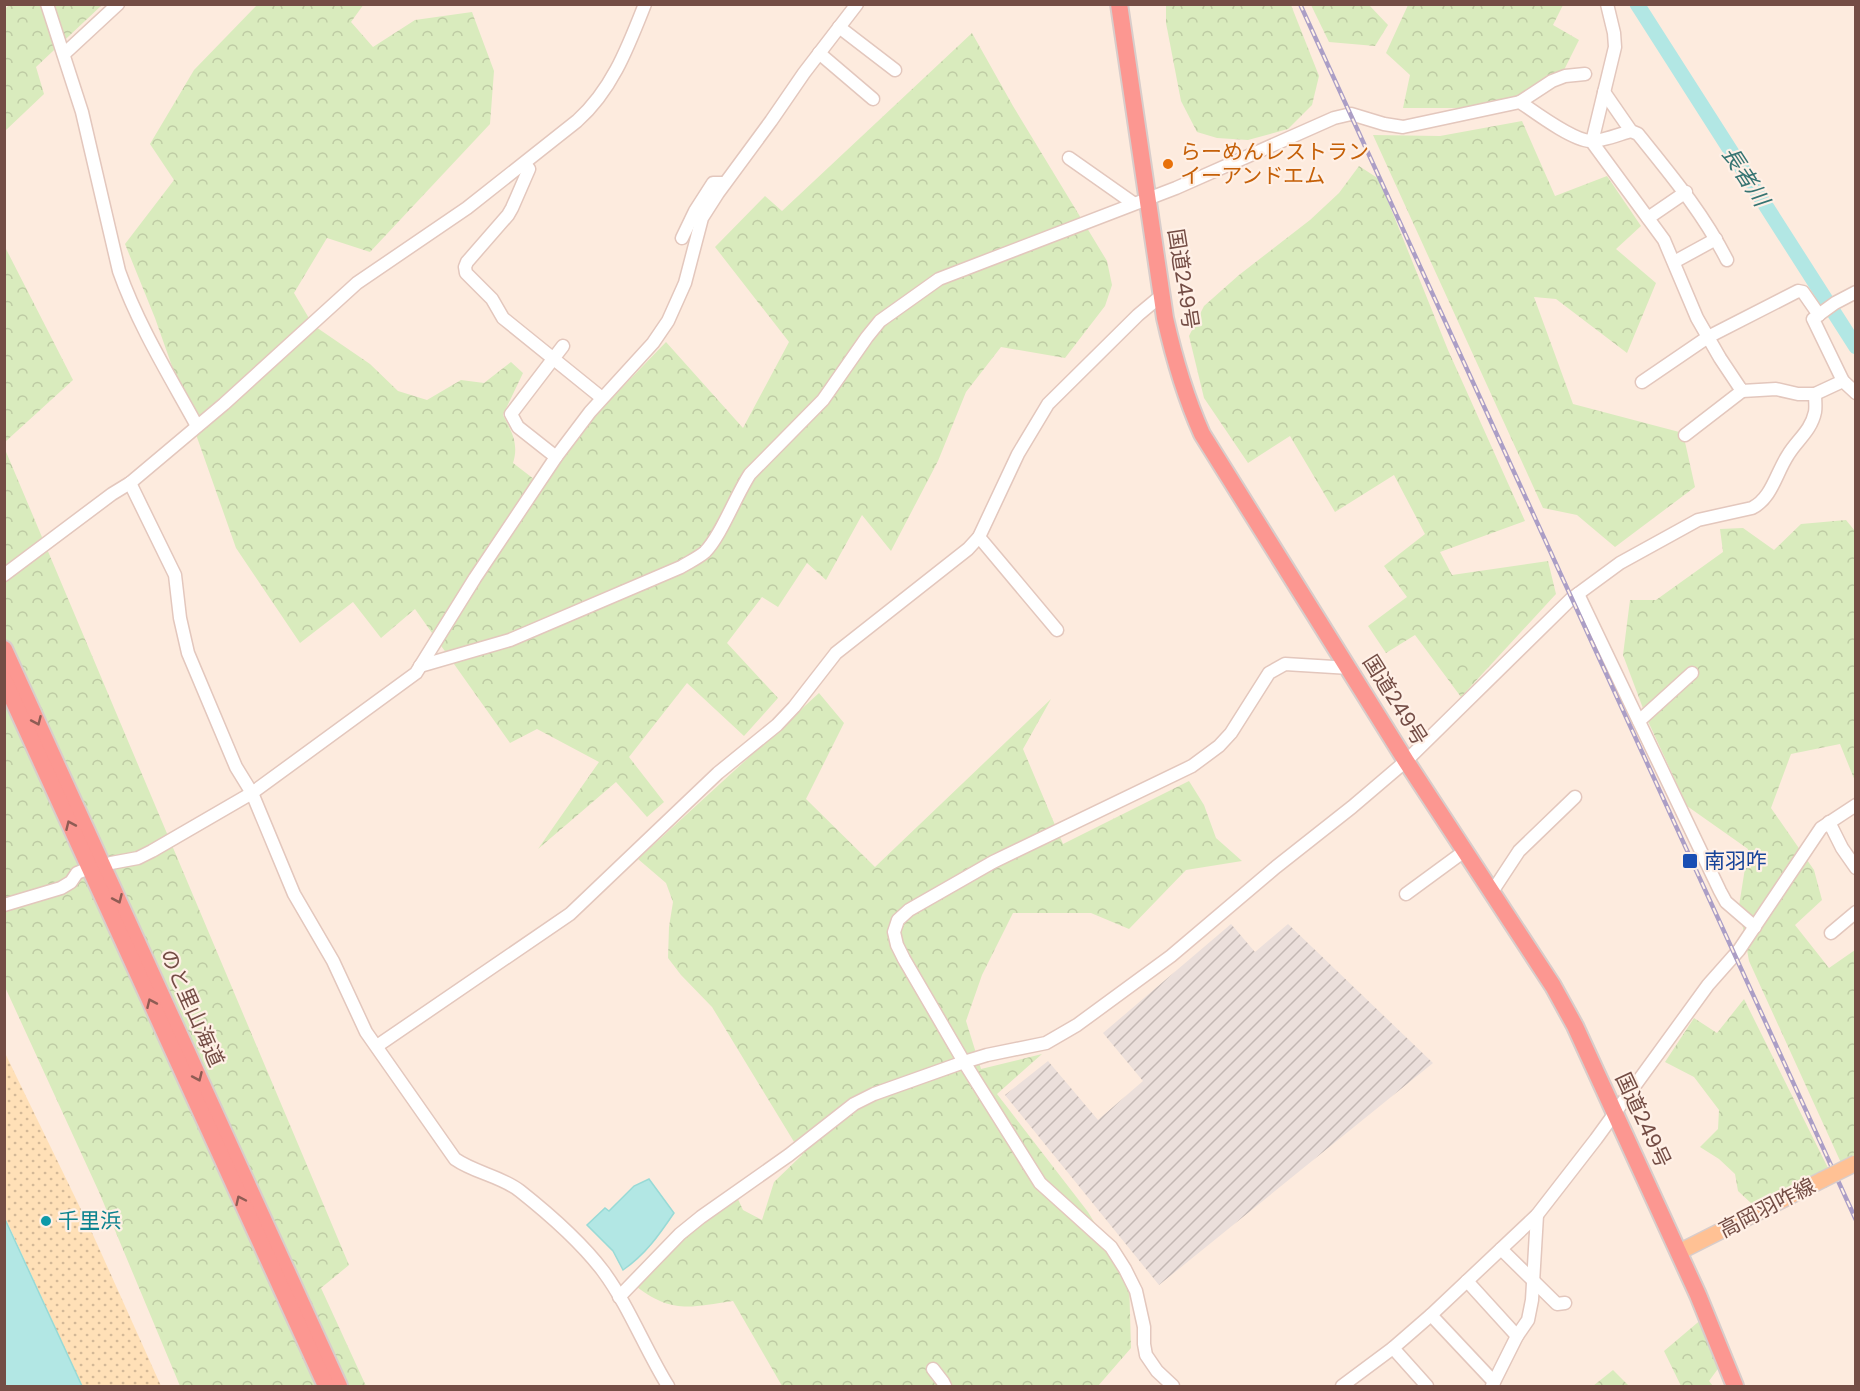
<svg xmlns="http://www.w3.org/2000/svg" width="1860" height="1391" font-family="Poppins,'Noto Sans JP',sans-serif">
	<defs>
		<pattern id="industrial-furrows" width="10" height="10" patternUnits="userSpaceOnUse" patternTransform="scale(1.5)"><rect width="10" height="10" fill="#ebdfdb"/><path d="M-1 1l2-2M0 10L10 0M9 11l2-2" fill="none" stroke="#c3b7b3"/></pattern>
		<pattern id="forest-crowns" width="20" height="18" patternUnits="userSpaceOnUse" patternTransform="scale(1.5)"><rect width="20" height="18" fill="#d9ebbd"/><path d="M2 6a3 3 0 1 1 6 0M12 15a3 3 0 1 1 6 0" fill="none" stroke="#becba4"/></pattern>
		<pattern id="sand-dots" width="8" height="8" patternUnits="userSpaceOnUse" patternTransform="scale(1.5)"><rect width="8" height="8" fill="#ffe0b7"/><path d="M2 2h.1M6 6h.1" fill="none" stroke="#d3b897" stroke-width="1.8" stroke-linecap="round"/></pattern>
	</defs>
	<rect width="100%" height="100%" fill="#fdebde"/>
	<polygon fill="url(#industrial-furrows)" points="1231,924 1255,952 1288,924 1433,1063 1159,1285 1005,1095 1048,1061 1098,1120 1143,1081 1103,1033"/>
	<g fill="url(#forest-crowns)">
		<path d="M364,4L351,22L373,47L415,20L472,12L494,71L490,124L370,252L327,238L294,293L313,325L370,364L398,391L427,400L461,380L484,383L511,362L523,373L503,415C512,432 519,444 513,463L543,486L582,429L666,342L743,428L789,342L715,247L765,196L782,211L972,33L1013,106L1107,261L1112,285L1105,306L1065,358L1001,347L966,392L938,461L891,551L862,515L826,580L807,563L778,607L762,597L727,643L778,698L744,736L687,683L629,757L664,802L647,817L616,782L538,849L599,762L537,729L510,743L415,609L381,638L353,602L300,643L236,548L155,318L125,244L174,180L150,144L194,70L257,5Z"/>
		<polygon points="9,5 102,5 36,67 44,94 5,131 4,10"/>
		<polygon points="1166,5 1291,5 1319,76 1312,105 1288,129 1248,140 1217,138 1197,132 1181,101 1166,23"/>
		<polygon points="1311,5 1369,5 1388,25 1375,46 1329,42"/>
		<polygon points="1408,5 1563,5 1553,25 1579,40 1560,78 1532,101 1460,108 1403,108 1410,75 1386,53"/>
		<polygon points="1522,121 1555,196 1607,176 1641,226 1616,249 1656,283 1627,353 1556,299 1534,297 1573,404 1683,433 1695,487 1615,547 1577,515 1543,508 1373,135 1440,136"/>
		<polygon points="1359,166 1379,179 1448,350 1525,521 1440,552 1452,575 1548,561 1556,594 1461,697 1415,635 1386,653 1368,626 1407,597 1384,566 1425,534 1394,475 1335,512 1290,436 1248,463 1204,398 1189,336 1204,306 1239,275 1310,220 1339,193"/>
		<polygon points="4,245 73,380 5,442 4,442"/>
		<polygon points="4,447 349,1265 321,1288 366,1386 180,1386 99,1192 5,987"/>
		<polygon points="1846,520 1855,531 1855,781 1840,744 1791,754 1771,808 1814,870 1822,900 1795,925 1829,968 1855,950 1855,1158 1842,1165 1749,961 1739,906 1748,849 1687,806 1647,719 1623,655 1630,600 1656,600 1723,552 1720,529 1743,528 1774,550 1801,524"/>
		<path d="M819,693L844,723L806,799L875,867L1051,699L1023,749L1063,844L1189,781L1204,805L1216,838L1242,861L1186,870L1129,929L1091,913H1013L982,975L966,1021L981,1069L1042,1054L997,1094L1088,1212L1129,1279L1131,1348L1098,1386H782L733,1301C690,1307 673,1314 637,1287L682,1237L737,1197L743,1210L762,1220L774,1182L802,1155L712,1007L681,975L668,958L669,927L673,902L666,883L638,859Z"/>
		<polygon points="1744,999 1828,1168 1752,1204 1738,1191 1735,1174 1719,1159 1700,1147 1718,1129 1719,1110 1694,1077 1665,1062 1694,1018 1717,1033"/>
		<polygon points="1703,1318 1720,1366 1709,1381 1713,1386 1681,1386 1664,1351"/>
		<polygon points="1613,1370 1629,1386 1593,1386"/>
	</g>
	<polygon fill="url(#sand-dots)" points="4,1051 89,1226 161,1386 82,1386 5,1217"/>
	<g fill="#b2e7e4" stroke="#98dad6" stroke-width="1.5">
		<path d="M649,1179L674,1213C659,1235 646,1254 623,1270L613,1251L587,1225L605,1208L609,1211L634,1186Z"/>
		<polygon points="4,1217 82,1386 5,1386"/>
	</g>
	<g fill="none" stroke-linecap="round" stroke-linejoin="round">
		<polyline stroke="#b2e7e4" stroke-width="15" points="1637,4 1856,347"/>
		<defs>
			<g id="minor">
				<path d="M47,4L82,112L119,271C138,325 169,375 197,426"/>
				<polyline points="1607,4 1614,33 1615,47 1592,142 1664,240 1697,318 1720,358 1742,391 1776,389 1798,394 1815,394 1843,381"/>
				<polyline points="839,27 895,70"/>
				<polyline points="819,53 873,99"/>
				<polyline points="64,54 118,4"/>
				<path d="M1604,92L1631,131L1638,134C1671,175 1703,213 1727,260"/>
				<polyline points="1520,102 1552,81 1565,76 1585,74"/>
				<polyline points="1069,158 1133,203"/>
				<polyline points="525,164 529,169 512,208 508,215 467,262 465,267 466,273 492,299 503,318 602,398"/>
				<polyline points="1648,218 1686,192"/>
				<polyline points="682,238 695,211 713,183 725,183"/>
				<polyline points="1674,262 1716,239"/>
				<polyline points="1856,292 1835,303 1813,319 1843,381 1856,393"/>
				<polyline points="1642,382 1708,337 1798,291 1803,292 1819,315"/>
				<polyline points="1685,435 1742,391"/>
				<polyline points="556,457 518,427 511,414 563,346"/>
				<path d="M130,483L175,575L180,618L188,653L236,767L252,793L294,894L333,961L366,1032L455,1159C475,1173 501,1176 520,1191C549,1214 581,1242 603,1271C629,1306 645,1349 668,1386"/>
				<polyline points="979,537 1057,630"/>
				<path d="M4,575L112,494L130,483L224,404L357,283L467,208L577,121C612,90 628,47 645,4"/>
				<polyline points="1578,594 1720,891 1726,902 1755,927"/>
				<path d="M420,666L510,640L681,567C689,562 698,558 705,552C721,536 736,495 750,474L823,400L867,337L880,321L939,279L1176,188L1334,118L1351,114L1384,124L1403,127L1520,102C1536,113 1572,140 1590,141C1600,142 1620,134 1631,131"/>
				<polyline points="1639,721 1692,673"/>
				<polyline points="1829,822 1842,848 1856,868"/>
				<polyline points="111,863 138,858 152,851 252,793 416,673 475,578 556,457 590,412 653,343 668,321 685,283 702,218 718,193 771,121 804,73 857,4"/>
				<polyline points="1492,892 1519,851 1575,797"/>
				<polyline points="1406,894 1466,850"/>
				<polyline points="4,905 61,888 71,882 77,873 82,871"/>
				<polyline points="1831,933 1856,912"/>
				<polyline points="377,1046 570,914 718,773 777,725 794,707 836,653 968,549 979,537 1018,454 1048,404 1138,315 1162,295"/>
				<polyline points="1501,1249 1557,1304 1565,1303"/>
				<polyline points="1467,1281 1517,1336"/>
				<path d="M619,1297L680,1234L701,1217L789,1155L854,1104L874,1094L964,1062L987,1055L1046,1043L1077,1025L1171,956L1276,867L1352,807L1406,761L1571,599L1620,563L1698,520L1752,508C1772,498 1776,473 1788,455C1797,440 1811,431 1815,412C1816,407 1815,400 1815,394"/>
				<polyline points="1431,1315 1494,1382"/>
				<polyline points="1393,1348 1427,1386"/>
				<polyline points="933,1369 943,1382 945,1386"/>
				<polyline points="1173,1386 1157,1371 1146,1355 1144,1344 1144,1327 1136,1291 1125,1269 1111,1247 1040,1183 964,1062 904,959 897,945 894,932 898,920 909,910 993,862 1192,766 1219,746 1231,733 1269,673 1285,664 1350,668"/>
				<polyline points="1342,1386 1393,1348 1431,1315 1537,1215 1596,1139 1708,985 1739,950 1821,828 1856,805"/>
				<polyline points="1492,1386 1517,1336 1528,1320 1532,1300 1537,1215"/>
			</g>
			<polyline id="major" points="1679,1252 1822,1180"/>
			<g id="highway">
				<path d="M1119,4L1165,318C1174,358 1185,396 1202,434L1406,761L1553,986L1575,1026L1698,1295L1735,1386"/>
				<polyline points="4,649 339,1386"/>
				<polyline points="4,680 326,1386"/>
			</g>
		</defs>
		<use href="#minor" stroke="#e3c7bd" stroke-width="15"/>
		<use href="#major" stroke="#d8cdcb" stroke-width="18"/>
		<use href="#highway" stroke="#d8cdcb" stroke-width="20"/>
		<use href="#minor" stroke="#fff" stroke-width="12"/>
		<use href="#major" stroke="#ffc194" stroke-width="15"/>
		<use href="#highway" stroke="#fc9791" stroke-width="16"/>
		<defs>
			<polyline id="rail" points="1300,4 1856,1220"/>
		</defs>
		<use href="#rail" stroke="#ab9ec6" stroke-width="4.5"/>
		<use href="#rail" stroke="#fff0e6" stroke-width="2" stroke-dasharray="7" stroke-linecap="butt"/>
		<defs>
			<polyline id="major-bridge" points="1822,1180 1856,1163"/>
		</defs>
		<use href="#major-bridge" stroke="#d8cdcb" stroke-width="18" stroke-linecap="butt"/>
		<use href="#major-bridge" stroke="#ffc194" stroke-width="15"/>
	</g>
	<defs><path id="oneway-chevron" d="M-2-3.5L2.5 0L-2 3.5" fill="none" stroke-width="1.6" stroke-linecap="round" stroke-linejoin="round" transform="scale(1.5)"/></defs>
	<g stroke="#8f5c54">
		<use href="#oneway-chevron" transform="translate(37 721) rotate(66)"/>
		<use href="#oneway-chevron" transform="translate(70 825) rotate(-114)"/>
		<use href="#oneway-chevron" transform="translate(118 899) rotate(66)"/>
		<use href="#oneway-chevron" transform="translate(151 1003) rotate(-114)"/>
		<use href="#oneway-chevron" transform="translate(198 1077) rotate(66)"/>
		<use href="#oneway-chevron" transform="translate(240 1200) rotate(-115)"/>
	</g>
	<circle fill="#e8710a" stroke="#fff0e6" stroke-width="2" cx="1168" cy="164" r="6"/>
	<rect fill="#1a4fb4" stroke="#fff0e6" stroke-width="2" x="1682" y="853" width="16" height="16" rx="3"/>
	<circle fill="#0f9aa8" stroke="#fff0e6" stroke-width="2" cx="46" cy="1221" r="6"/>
	<g text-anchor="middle" stroke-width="4.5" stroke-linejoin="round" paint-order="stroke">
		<g font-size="21" fill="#c56008" stroke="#fff0e6" text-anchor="start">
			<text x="1180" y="159">らーめんレストラン<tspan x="1180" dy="24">イーアンドエム</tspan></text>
		</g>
		<g font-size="21" fill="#744d45" stroke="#fff0e6">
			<text transform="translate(1183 279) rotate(81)" y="7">国道249号</text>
			<text transform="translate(1395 700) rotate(58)" y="7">国道249号</text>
			<text transform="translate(192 1008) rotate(66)" y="7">のと里山海道</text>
			<text transform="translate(1643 1120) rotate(65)" y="7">国道249号</text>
			<text transform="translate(1767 1208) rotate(-27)" y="7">高岡羽咋線</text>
		</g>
		<g font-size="21" fill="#164399" stroke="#fff0e6" text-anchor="start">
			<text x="1704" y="868">南羽咋</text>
		</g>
		<g font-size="21" fill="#0d838f" stroke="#fff0e6" text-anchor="start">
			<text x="58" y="1228">千里浜</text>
		</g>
		<g font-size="22" font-style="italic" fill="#367472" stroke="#fff0e6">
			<text transform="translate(1746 176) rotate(57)" y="8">長者川</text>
		</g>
	</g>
	<rect width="1860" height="1391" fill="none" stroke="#744d45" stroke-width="12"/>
</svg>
